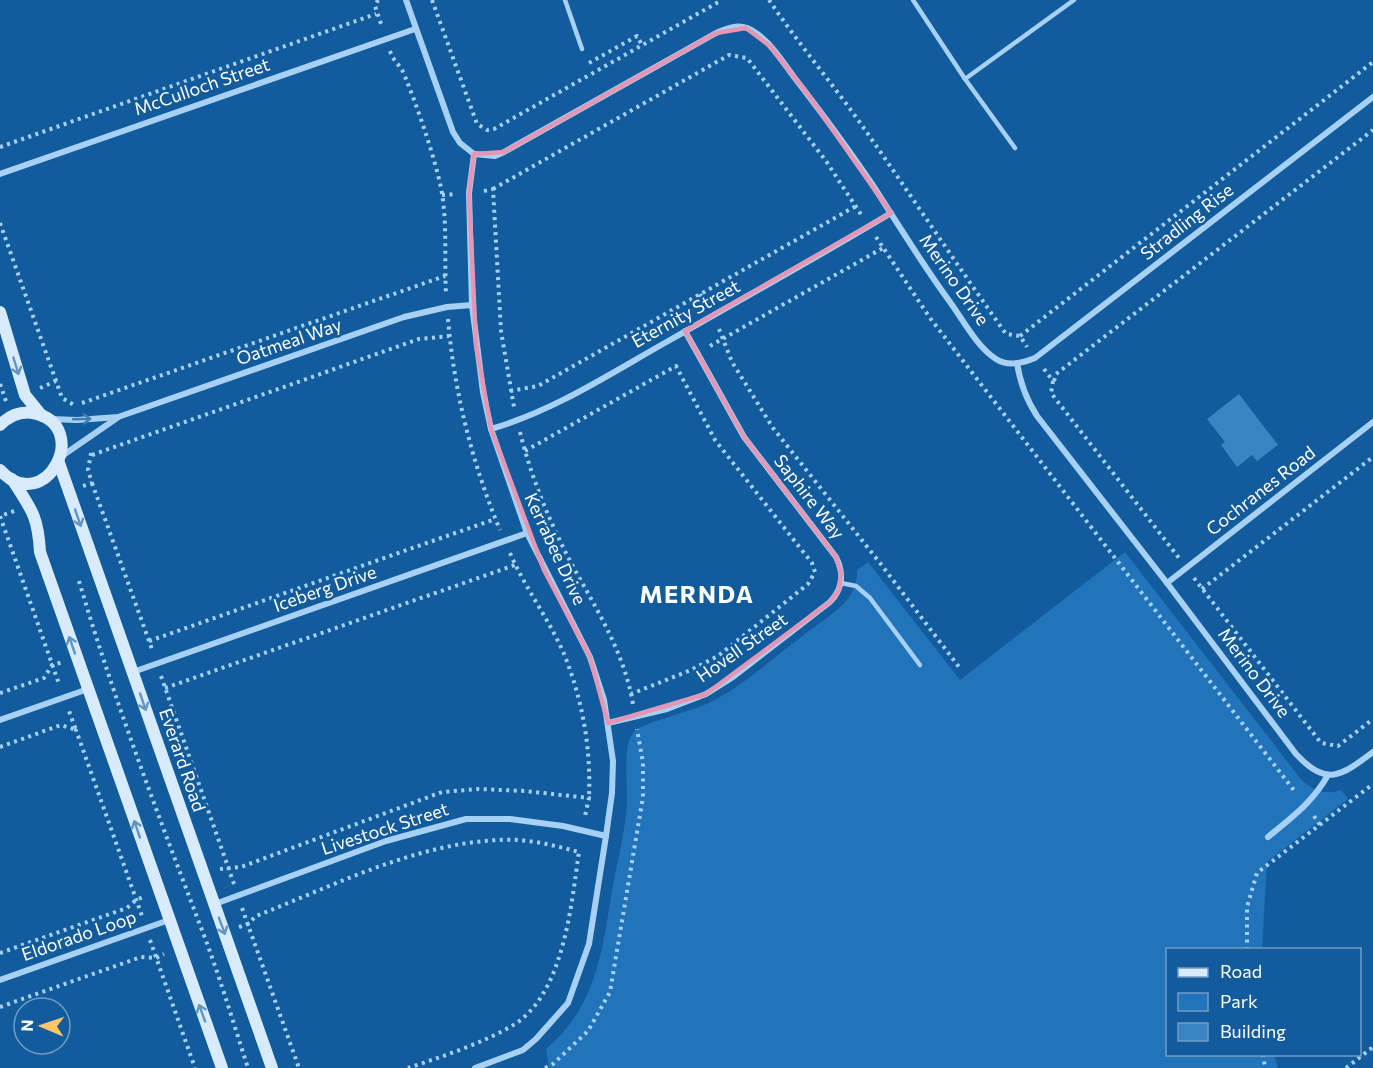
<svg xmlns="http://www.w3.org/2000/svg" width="1373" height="1068" font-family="Commissioner,sans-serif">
	<rect width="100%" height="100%" fill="#125b9c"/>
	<path fill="#2174b9" d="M1125,552L1300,778C1312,790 1324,796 1341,790L1348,799L1267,862L1262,949L1168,950V1054L1274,1055L1278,1068H549L546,1049C598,1005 602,949 613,885C618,859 625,831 627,804C628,786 622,747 633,733C640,723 689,712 704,705C740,689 770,660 801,637C816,625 835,614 847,600C854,591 858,581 857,570L868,562L960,680Z"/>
	<polygon fill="#3b84c3" points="1239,394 1278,445 1257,461 1252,455 1237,467 1221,445 1225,442 1207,419"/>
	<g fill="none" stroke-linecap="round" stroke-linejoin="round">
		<g stroke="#a7d1f4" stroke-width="4" stroke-dasharray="3 4.5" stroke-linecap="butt">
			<polyline points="378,0 375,6 382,27"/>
			<polyline points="432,0 477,124 487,130 494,129 722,0"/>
			<path d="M769,0C798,43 831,82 861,124C910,194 957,265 1006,334L1020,336L1027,347"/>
			<path d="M390,51C394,63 400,64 404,74C418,109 431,146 440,183C448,219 444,257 446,294"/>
			<polyline points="589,63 637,36 642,45"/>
			<polyline points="0,147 376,14"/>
			<polyline points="493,189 729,55 747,58 826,161 862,216"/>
			<polyline points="484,191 493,189 501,331 514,407"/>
			<polyline points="442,195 455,194"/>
			<polyline points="0,223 56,381"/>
			<polyline points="876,237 930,318 1296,793"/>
			<polyline points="700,294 706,304"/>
			<path d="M448,319C454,391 472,463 500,530"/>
			<polyline points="719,329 732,362 773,428 880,563 959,667"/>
			<polyline points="1020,336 1373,62"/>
			<polyline points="710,346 883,248"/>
			<polyline points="1044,369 1053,381 1051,393 1179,558"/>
			<polyline points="1054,381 1056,374 1373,130"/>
			<polyline points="0,384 6,401"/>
			<polyline points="40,388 56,381 62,398 74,405"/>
			<polyline points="510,391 538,386 856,206"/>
			<polyline points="82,403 445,276"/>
			<path d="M520,432C531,477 549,520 570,561C595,607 624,651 633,704"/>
			<polyline points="525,451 676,366 715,440 812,563 815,572 808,584 718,656 691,670 631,694"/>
			<polyline points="92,455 419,339 449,336"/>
			<polyline points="92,483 153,652"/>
			<polyline points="83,486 92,483 88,470 91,453"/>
			<polyline points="14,511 0,516 59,684"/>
			<path d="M510,553C525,588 549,619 564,654C583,701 591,749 589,798"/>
			<polyline points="1194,578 1321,743 1338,746 1373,719"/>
			<path d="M79,581C115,703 160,820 205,938C221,981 234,1025 248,1068"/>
			<polyline points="1202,589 1373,457"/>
			<polyline points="149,641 495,519"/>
			<polyline points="161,676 234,884"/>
			<polyline points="165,688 515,565"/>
			<polyline points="0,693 44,678 52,665 63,662"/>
			<polyline points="77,729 76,730 142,916"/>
			<polyline points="0,747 61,725 76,730 69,711"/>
			<polyline points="1314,816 1320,825"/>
			<polyline points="220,869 241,867 442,792 478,789 525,791 589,798 585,816"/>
			<polyline points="242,908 299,1068"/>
			<path d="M239,927L248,924L256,916C333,886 414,844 498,840C525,838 553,845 579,852C571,906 564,992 515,1024C486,1042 441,1057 408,1068"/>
			<polyline points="150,940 195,1068"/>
			<polyline points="1247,950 1247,907 1257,873 1373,784"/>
			<polyline points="0,953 127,908 136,900 143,897"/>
			<polyline points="0,1007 141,957 156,958 164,954"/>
			<polyline points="1263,1054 1265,1068"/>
			<polyline points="545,1068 553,1064 588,1031 610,992 643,797 643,763 637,729"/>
			<polyline points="1346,1068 1373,1047"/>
		</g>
		<g stroke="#a7d1f4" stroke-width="4.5">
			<polyline points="565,0 582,49"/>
			<polyline points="913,0 965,79 1015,148"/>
			<polyline points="965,79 1074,0"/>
			<polyline points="841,583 856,586 870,598 920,665"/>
		</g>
		<g stroke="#a7d1f4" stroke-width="6">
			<polyline points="406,0 453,132 460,143 474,154 469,193 472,305 483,392 491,429 527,533 590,657 604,700 613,761 612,793 606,836 589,944 568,1003 536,1039 523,1050 475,1068"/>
			<path d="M474,154L495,156L504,152L716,33C726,29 736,24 747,28C767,36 781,60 794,77C821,112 847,147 872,184C898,224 922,264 950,302C963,320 977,347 996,359C1008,367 1023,363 1035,358L1373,97"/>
			<polyline points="0,174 415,29"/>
			<path d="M1017,363C1020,383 1026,399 1037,416L1167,583L1296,754C1327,787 1341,776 1373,752"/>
			<polyline points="50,419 77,420 118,417 404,317 447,307 472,305"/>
			<path d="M491,429C556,410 611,373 670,340C743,298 818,257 891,213"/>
			<polyline points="62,456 117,418"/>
			<polyline points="1167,583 1373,422"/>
			<polyline points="133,672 527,533"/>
			<polyline points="0,720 88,689"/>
			<path d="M608,723L667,709L706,694L733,677L830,602C843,589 844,573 836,557L744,437L685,331"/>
			<path d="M1268,837C1292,817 1312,803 1328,775"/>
			<polyline points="215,904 386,841 466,819 510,819 563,826 606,836"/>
			<polyline points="0,980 169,920"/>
		</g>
		<g stroke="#d7ebfd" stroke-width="12">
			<polyline points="0,312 25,395 42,416"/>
			<path d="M0,425C9,416 20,411 33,413C94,425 45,519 0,470"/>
			<polyline points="59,463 272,1068"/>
			<path d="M12,479C31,509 38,515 40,552L222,1068"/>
		</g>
	</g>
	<defs><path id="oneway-shaft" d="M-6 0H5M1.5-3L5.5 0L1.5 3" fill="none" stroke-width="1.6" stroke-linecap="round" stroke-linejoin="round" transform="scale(1.5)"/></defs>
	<g stroke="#6195c3">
		<use href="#oneway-shaft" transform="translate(16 366) rotate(73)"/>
		<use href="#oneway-shaft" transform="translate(78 518) rotate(71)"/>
		<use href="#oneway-shaft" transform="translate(72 645) rotate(-109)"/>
		<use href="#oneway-shaft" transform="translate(143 702) rotate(71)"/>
		<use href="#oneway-shaft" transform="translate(137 829) rotate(-109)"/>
		<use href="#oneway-shaft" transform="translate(222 926) rotate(70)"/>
		<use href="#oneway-shaft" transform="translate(202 1013) rotate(-110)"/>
	</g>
	<use stroke="#3f7eb6" href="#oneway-shaft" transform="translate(82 419) rotate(-2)"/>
	<path fill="none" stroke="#e497b5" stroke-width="4.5" stroke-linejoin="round" d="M746,28L770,46L809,96L891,213L685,331L744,437L836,557L841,573L839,590L830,602L706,694L608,723L590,657L544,570L491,429L476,345L469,193L474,154L504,152L716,33Z"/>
	<g text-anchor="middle" stroke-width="5" stroke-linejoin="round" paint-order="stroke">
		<g font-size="18" fill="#fff" stroke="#125b9c">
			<text transform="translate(202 87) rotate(-19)" y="6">McCulloch Street</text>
			<text transform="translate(1187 222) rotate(-38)" y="6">Stradling Rise</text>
			<text transform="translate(954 280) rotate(55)" y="6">Merino Drive</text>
			<text transform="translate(686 314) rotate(-29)" y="6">Eternity Street</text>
			<text transform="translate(289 342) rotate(-19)" y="6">Oatmeal Way</text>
			<text transform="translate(1261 491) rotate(-38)" y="6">Cochranes Road</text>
			<text transform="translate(809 497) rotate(52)" y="6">Saphire Way</text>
			<text transform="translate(555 549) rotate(65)" y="6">Kerrabee Drive</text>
			<text transform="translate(325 589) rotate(-19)" y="6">Iceberg Drive</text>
			<text transform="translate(742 648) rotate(-35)" y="6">Hovell Street</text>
			<text transform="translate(1254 673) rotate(53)" y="6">Merino Drive</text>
			<text transform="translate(182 760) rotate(71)" y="6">Everard Road</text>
			<text transform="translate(385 829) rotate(-18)" y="6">Livestock Street</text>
			<text transform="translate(79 936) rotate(-19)" y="6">Eldorado Loop</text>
		</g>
		<g font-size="24" font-weight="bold" letter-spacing="1.5" fill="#fff" stroke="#125b9c">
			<text x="697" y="603">MERNDA</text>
		</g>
	</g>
	<rect x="1166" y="948" width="195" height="108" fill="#125b9c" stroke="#719dc4" stroke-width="1.5"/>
	<rect x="1178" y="968" width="30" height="9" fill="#d7ebfd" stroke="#719dc4" stroke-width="1.5"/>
	<text x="1220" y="978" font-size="18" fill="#ffffff">Road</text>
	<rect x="1178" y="993" width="30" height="18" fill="#2174b9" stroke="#719dc4" stroke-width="1.5"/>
	<text x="1220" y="1008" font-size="18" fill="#ffffff">Park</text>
	<rect x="1178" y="1023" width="30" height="18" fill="#3b84c3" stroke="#719dc4" stroke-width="1.5"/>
	<text x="1220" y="1038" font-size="18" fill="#ffffff">Building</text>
	<g transform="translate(42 1026) rotate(272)"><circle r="28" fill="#125b9c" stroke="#719dc4" stroke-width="1.5"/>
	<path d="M0-4.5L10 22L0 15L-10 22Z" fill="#ffc66a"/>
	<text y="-9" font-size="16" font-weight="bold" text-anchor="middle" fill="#ffffff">N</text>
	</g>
</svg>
